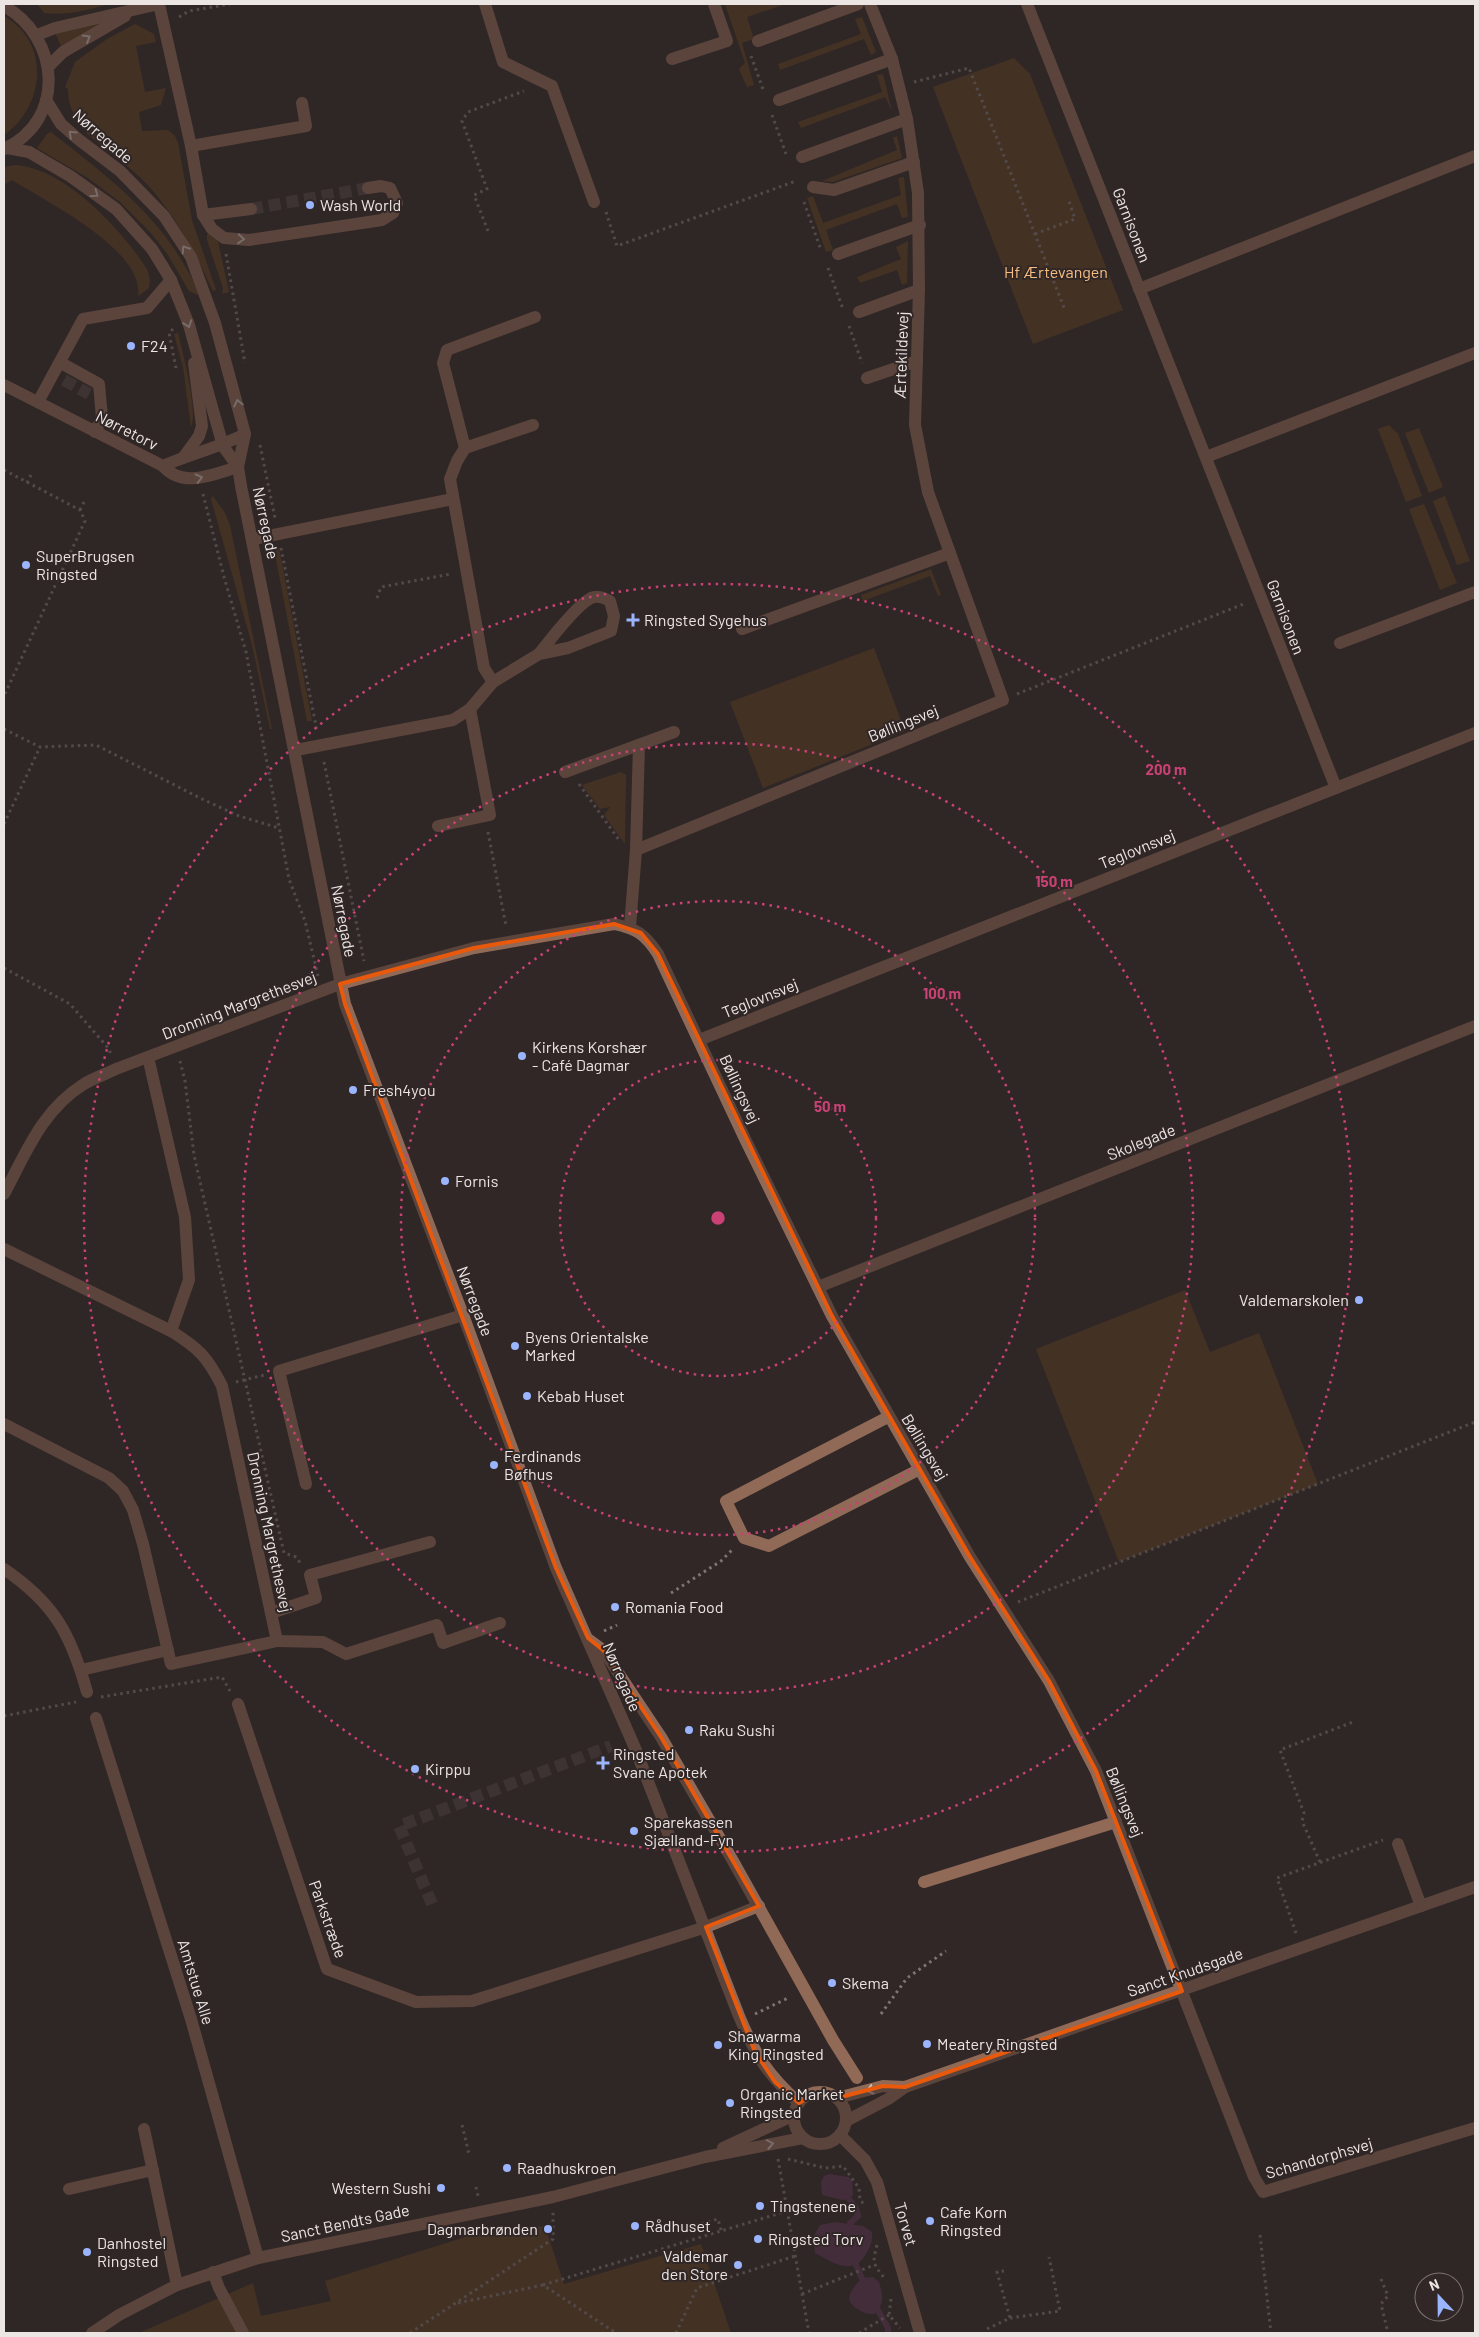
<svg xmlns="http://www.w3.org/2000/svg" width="1479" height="2337" font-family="Barlow,sans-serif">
	<rect width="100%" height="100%" fill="#302726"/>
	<g fill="#5c3f20">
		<path d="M37,4H110C87,10 68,16 44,13Z"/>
		<polygon points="725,4 786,4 747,17 754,39 742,43 754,85 747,87 739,69 745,63"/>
		<path d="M4,16C51,43 45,106 4,135Z"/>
		<polygon points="862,17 876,52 871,55 864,39 780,70 778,64 861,34 855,19"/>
		<polygon points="100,24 62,48 55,33"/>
		<path d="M135,24L154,34L156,42L136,46L145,92L166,88L161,105L139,112L142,131L168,130L175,136L178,143L192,220L216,290L213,291C194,251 174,212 143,180C125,163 105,148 86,133L88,130C74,118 68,107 68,89L65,87L75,62L107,39Z"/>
		<polygon points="1014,58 1030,74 1123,310 1033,344 933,87"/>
		<polygon points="883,74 892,111 885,97 801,128 798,122 882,92 877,75"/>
		<path d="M51,132C99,170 150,207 182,261C188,271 196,284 198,295L189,291L168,255L151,233L120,202L88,178L37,148L47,134Z"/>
		<polygon points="897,136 902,158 833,182 822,181 897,150 893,138"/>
		<path d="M15,165C65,168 121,229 147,269L150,279L149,288L138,296C145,250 45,201 12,180L4,185V167Z"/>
		<polygon points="904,177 908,217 902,218 897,204 826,230 833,250 826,252 807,198 813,196 823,223 901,195 898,178"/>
		<polygon points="210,233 218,241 229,292 222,294 223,288 207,240 207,234"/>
		<polygon points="908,241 907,283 902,285 897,270 860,283 857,277 901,259 896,247"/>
		<path d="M178,333C182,350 199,414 191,427L183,367L174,334Z"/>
		<polygon points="1389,425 1398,434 1422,496 1406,502 1378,429"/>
		<polygon points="1419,428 1443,487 1429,493 1405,433"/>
		<polygon points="213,496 225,513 230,525 272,729 270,729 252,645 211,499"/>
		<polygon points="1445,496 1470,561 1457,565 1433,501"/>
		<polygon points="1424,504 1457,583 1440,590 1409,509"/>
		<polygon points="279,548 312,721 307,721 274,549"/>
		<polygon points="931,569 941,595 938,596 930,576 863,601 861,595"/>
		<polygon points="874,648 905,731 763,788 730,702"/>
		<polygon points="621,772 626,775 625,844 604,815 610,807 600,809 582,785"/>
		<polygon points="1185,1290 1210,1352 1259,1333 1318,1484 1119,1562 1036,1349"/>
		<polygon points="545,2226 564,2284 701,2244 731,2333 139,2333 253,2283 261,2316 331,2301 325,2281 475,2234"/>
	</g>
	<g fill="#5d3553">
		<polygon points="829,2174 848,2177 852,2180 853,2195 849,2199 842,2200 822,2195 821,2182 824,2176"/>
		<path d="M835,2222L863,2226L872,2232C873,2242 870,2246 866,2254C853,2277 832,2262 815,2253L813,2237L820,2225Z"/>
		<path d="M873,2277L879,2282C883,2295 885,2304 874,2314C867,2314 865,2313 859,2310C841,2300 852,2289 862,2278Z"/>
	</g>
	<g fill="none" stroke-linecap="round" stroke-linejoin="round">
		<g stroke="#5d3553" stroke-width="6">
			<polyline points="849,2199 856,2208 858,2216 850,2223 851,2230"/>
			<polyline points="855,2257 856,2265 865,2285"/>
			<polyline points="875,2305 888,2328 888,2333"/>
		</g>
		<g stroke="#4c4442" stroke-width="12" stroke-dasharray="12 6" stroke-linecap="butt">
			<polyline points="251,209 368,188"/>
			<polyline points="64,380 89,394"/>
			<polyline points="432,1904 399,1826 611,1746"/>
		</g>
		<g stroke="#7d7675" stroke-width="3" stroke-dasharray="2.5 4" stroke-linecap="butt">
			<polyline points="179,17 189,11 230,4"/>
			<polyline points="751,56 764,92"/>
			<polyline points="914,82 969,68 1065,310"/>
			<polyline points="772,115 786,154"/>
			<polyline points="804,202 821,250"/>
			<polyline points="606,212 617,246 796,181"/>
			<polyline points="488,231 474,195 487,189 462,121 468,112 524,91"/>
			<polyline points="1035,234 1075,219 1068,198"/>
			<polyline points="226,254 245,363"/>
			<polyline points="828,268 843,309"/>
			<polyline points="849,326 862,363"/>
			<polyline points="173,329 169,333 176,368"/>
			<polyline points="260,445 275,518"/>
			<polyline points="4,470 80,510 85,521 4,696"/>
			<polyline points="27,483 31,475"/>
			<polyline points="203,494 224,577 246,652 289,879 305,921 318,976"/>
			<polyline points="80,510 84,502"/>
			<polyline points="281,548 317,731"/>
			<polyline points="377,598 381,587 451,574"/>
			<polyline points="1017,694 1246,603"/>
			<polyline points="4,729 40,747 96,745 204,800 239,816 279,828"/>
			<polyline points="324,762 364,961"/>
			<polyline points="579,784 619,840"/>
			<polyline points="4,824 40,747"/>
			<polyline points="488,832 506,926"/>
			<polyline points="4,968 70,1004 109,1049 111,1055"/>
			<polyline points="180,1061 185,1081 194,1155 284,1553 296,1557 301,1564"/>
			<polyline points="236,1382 264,1375"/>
			<polyline points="671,1593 721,1561 733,1549"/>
			<polyline points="1018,1602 1475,1422"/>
			<polyline points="604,1631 617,1625"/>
			<polyline points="101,1697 222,1677 230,1691"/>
			<polyline points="4,1716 76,1702"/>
			<polyline points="690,1844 702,1839"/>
			<polyline points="1320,1862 1302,1821 1304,1813 1280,1750 1353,1722"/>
			<polyline points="1296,1933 1277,1878 1383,1840"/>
			<polyline points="755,2014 790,1997"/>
			<polyline points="881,2014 907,1978 946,1951"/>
			<polyline points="462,2125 469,2154"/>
			<polyline points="778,2159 809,2333"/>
			<polyline points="788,2159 825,2168 843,2166 859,2188 860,2200 866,2206"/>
			<polyline points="476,2187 478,2196"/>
			<polyline points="689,2227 718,2219 721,2230"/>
			<polyline points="1260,2235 1271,2333"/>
			<path d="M877,2245C872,2264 873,2263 885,2279"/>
			<polyline points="1381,2279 1388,2296 1381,2304 1388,2333"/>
			<polyline points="543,2285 787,2211"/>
			<polyline points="802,2294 874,2265"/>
			<polyline points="891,2299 889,2315 900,2328"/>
			<polyline points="458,2303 543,2285 616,2333"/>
			<polyline points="1010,2318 1060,2311 1049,2257"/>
			<polyline points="987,2329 1010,2318 997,2272 1004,2271"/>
			<polyline points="410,2333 553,2239 553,2212"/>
			<polyline points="676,2333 697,2288 795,2256"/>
			<polyline points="859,2333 889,2315"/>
		</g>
		<g stroke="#916957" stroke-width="12">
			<polyline points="159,4 191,146 203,215 212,229 224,238 249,240 382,220 393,213 397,203 390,188 381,186 368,188"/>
			<polyline points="485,4 503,62 552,86 594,202"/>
			<polyline points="1027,4 1336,788"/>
			<path d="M4,6C60,37 67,120 4,149"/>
			<polyline points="37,35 55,28 159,4"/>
			<polyline points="758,41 858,4"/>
			<polyline points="672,59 727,41 714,4"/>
			<polyline points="48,67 63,52 125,16"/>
			<path d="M46,100L61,124L78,139L120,171L164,216L191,257L215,323L241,419L245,434L238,467L241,486L345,1004L463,1315L556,1568L635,1748L739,2016C756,2056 767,2074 799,2103"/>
			<polyline points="779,100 892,59"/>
			<polyline points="191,146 306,126 302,103"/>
			<polyline points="7,148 29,152 70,176 116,209 152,249 171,280 189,325 223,446 238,467"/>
			<polyline points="802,157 907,119"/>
			<polyline points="813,187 834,190 914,162"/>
			<polyline points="203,215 251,209"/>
			<polyline points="838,254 920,225"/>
			<polyline points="1139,289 1475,156"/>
			<polyline points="859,312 919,290"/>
			<polyline points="61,363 99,384 102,418 95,432"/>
			<polyline points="867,378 917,361"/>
			<path d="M4,385L163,466C183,489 213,474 238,467"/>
			<polyline points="38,402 83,319 147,308 171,280"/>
			<polyline points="465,448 443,363 447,350 535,317"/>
			<polyline points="1206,457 1475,353"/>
			<polyline points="183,458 199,436 202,426 194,363"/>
			<path d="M163,466C190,454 218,448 245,434"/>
			<polyline points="253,539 453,499"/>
			<polyline points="742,629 950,553"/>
			<polyline points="1340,643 1475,592"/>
			<polyline points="493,682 484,668 450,479 457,461 465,448 533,425"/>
			<path d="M296,750L453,720L470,709L493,682L539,654L568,648L611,631L614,616L610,601C604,598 598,595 591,598C577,605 549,641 539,654"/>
			<polyline points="565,772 674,732"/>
			<polyline points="438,826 490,815 470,709"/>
			<polyline points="636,850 639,745"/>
			<polyline points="630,927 636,850 1003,700 928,492 915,425 919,290 918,193 907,119 892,59 870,4"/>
			<polyline points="699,1040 1475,733"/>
			<polyline points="148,1057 185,1217 189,1280 171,1331"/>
			<path d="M4,1194C26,1153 42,1110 84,1084C94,1078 106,1074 116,1069L340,984L474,948L614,924C637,929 645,934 658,954L746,1141L832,1316L970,1557L1049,1681L1096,1771L1254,2177L1263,2192L1475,2128"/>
			<path d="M4,1249L171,1331C198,1348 207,1356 222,1386L277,1641L171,1664L143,1544L133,1510L123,1491L109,1478L4,1424"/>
			<polyline points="818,1287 1475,1026"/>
			<polyline points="888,1417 726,1501 744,1538 769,1546 920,1469"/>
			<polyline points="306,1484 279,1371 463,1315"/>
			<path d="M4,1569C54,1603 71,1634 87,1692"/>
			<polyline points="271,1613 316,1598 310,1575 430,1542"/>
			<polyline points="588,1639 603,1650 661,1737 733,1861 833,2040 857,2078"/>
			<polyline points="277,1641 323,1642 346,1654 437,1625 443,1643 500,1623"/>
			<polyline points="81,1670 168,1650"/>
			<polyline points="238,1704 327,1969 416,2002 472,2001 706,1927 759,1906"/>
			<polyline points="96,1718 191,2019 258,2258"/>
			<polyline points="1398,1844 1421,1906"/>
			<polyline points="924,1882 1116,1822"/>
			<circle cx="820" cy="2118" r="26"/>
			<polyline points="837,2098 883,2086 905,2087"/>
			<polyline points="846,2121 888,2099 905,2087 1475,1887"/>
			<polyline points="144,2129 177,2285"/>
			<polyline points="840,2135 865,2160 877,2182 920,2333"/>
			<polyline points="723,2148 794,2115"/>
			<polyline points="69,2189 153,2170"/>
			<polyline points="213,2272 219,2288 243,2333"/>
			<polyline points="92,2333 119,2315 177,2285 258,2258 553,2197 705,2157 803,2138"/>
		</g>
	</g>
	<defs><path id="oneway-chevron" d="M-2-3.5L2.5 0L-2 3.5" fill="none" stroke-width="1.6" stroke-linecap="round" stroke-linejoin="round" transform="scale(1.25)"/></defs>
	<g stroke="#d0c0ba">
		<use href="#oneway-chevron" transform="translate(87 38) rotate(-30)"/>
		<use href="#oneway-chevron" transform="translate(72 134) rotate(-137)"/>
		<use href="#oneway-chevron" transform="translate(95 194) rotate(36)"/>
		<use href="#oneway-chevron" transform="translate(241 239) rotate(5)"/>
		<use href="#oneway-chevron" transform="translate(185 249) rotate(-123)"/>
		<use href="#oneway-chevron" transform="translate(188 324) rotate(70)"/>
		<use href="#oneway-chevron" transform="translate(238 403) rotate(-103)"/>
		<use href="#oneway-chevron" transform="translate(199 478) rotate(-14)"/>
		<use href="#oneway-chevron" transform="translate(870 2090) rotate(165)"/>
		<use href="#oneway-chevron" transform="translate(770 2144) rotate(-11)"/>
	</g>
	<path d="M0 0H1479V2337H0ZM614,924L641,933L658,954L832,1316L970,1557L1049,1681L1096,1771L1182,1991L905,2087L883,2086L837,2098L817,2093L799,2103L775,2082L755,2052L706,1927L759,1906L661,1737L603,1650L588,1638L556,1568L345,1004L340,984L474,948Z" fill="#302726" fill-opacity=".55" fill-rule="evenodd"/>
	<path fill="none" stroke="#e8590c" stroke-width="4" stroke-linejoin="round" d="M614,924L641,933L658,954L832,1316L970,1557L1049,1681L1096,1771L1182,1991L905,2087L883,2086L837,2098L817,2093L799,2103L775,2082L755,2052L706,1927L759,1906L661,1737L603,1650L588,1638L556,1568L345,1004L340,984L474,948Z"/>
	<g fill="none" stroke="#ca4176" stroke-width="2.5" stroke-dasharray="2.5 5">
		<circle cx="718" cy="1218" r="158"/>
		<circle cx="718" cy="1218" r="317"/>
		<circle cx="718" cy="1218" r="475"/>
		<circle cx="718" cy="1218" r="634"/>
	</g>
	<g fill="#9ab5fd" stroke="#302726" stroke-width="2">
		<circle cx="310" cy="205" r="5"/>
		<circle cx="131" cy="346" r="5"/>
		<circle cx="26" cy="565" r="5"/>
		<path d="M630.5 612.5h5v5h5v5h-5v5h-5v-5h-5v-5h5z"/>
		<circle cx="522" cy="1056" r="5"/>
		<circle cx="353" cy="1090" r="5"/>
		<circle cx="445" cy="1181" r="5"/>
		<circle cx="1359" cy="1300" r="5"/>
		<circle cx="515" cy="1346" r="5"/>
		<circle cx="527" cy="1396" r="5"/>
		<circle cx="494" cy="1465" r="5"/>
		<circle cx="615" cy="1607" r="5"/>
		<circle cx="689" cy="1730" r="5"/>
		<path d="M600.5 1755.5h5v5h5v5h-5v5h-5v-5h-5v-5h5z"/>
		<circle cx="415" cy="1769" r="5"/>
		<circle cx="634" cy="1831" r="5"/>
		<circle cx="832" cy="1983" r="5"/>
		<circle cx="927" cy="2044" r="5"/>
		<circle cx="718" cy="2045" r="5"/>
		<circle cx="730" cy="2103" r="5"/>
		<circle cx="507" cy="2168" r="5"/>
		<circle cx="441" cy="2188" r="5"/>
		<circle cx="760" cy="2206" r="5"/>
		<circle cx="930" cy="2221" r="5"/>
		<circle cx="635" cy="2226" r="5"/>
		<circle cx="548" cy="2229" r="5"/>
		<circle cx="758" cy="2239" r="5"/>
		<circle cx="87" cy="2252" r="5"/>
		<circle cx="738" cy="2265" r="5"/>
	</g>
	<g text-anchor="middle" stroke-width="4" stroke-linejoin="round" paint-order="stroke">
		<g font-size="16" fill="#ebe5e4" stroke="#302726">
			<text transform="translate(103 136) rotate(41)" y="6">Nørregade</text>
			<text transform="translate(1132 225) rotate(69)" y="6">Garnisonen</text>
			<text transform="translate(901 355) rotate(-88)" y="6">Ærtekildevej</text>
			<text transform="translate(127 430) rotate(27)" y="6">Nørretorv</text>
			<text transform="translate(266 523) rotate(78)" y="6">Nørregade</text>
			<text transform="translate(1286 617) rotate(69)" y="6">Garnisonen</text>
			<text transform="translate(903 723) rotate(-22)" y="6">Bøllingsvej</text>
			<text transform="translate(1137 849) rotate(-22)" y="6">Teglovnsvej</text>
			<text transform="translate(344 921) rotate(79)" y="6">Nørregade</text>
			<text transform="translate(760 998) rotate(-22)" y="6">Teglovnsvej</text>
			<text transform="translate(239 1005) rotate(-21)" y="6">Dronning Margrethesvej</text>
			<text transform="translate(740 1089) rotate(65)" y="6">Bøllingsvej</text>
			<text transform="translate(1141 1142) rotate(-22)" y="6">Skolegade</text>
			<text transform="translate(475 1301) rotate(69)" y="6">Nørregade</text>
			<text transform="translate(925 1447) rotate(59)" y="6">Bøllingsvej</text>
			<text transform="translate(270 1532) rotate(78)" y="6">Dronning Margrethesvej</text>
			<text transform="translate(622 1677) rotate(67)" y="6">Nørregade</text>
			<text transform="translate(1125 1802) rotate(68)" y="6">Bøllingsvej</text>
			<text transform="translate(328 1919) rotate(70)" y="6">Parkstræde</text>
			<text transform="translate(1185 1972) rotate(-19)" y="6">Sanct Knudsgade</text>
			<text transform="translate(196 1982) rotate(73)" y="6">Amtstue Alle</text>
			<text transform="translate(1319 2158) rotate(-16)" y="6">Schandorphsvej</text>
			<text transform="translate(345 2223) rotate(-12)" y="6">Sanct Bendts Gade</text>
			<text transform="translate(906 2224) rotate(74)" y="6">Torvet</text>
		</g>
		<g font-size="16" fill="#ebe5e4" stroke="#302726" text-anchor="start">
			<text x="320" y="211">Wash World</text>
			<text x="141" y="352">F24</text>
			<text x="36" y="562">SuperBrugsen<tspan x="36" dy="18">Ringsted</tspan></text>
			<text x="644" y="626">Ringsted Sygehus</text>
			<text x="532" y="1053">Kirkens Korshær<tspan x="532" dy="18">- Café Dagmar</tspan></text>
			<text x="363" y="1096">Fresh4you</text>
			<text x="455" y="1187">Fornis</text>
			<text x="1349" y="1306" text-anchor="end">Valdemarskolen</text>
			<text x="525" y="1343">Byens Orientalske<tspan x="525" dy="18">Marked</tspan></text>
			<text x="537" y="1402">Kebab Huset</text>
			<text x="504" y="1462">Ferdinands<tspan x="504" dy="18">Bøfhus</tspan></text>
			<text x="625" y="1613">Romania Food</text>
			<text x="699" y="1736">Raku Sushi</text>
			<text x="613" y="1760">Ringsted<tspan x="613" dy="18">Svane Apotek</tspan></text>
			<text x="425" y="1775">Kirppu</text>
			<text x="644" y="1828">Sparekassen<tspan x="644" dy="18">Sjælland-Fyn</tspan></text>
			<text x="842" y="1989">Skema</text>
			<text x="728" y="2042">Shawarma<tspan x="728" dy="18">King Ringsted</tspan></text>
			<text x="937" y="2050">Meatery Ringsted</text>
			<text x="740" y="2100">Organic Market<tspan x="740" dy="18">Ringsted</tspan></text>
			<text x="517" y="2174">Raadhuskroen</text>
			<text x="431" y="2194" text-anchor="end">Western Sushi</text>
			<text x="770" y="2212">Tingstenene</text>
			<text x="940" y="2218">Cafe Korn<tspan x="940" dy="18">Ringsted</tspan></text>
			<text x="645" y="2232">Rådhuset</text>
			<text x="538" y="2235" text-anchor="end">Dagmarbrønden</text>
			<text x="768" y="2245">Ringsted Torv</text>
			<text x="97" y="2249">Danhostel<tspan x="97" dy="18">Ringsted</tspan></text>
			<text x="728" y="2262" text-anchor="end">Valdemar<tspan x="728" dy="18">den Store</tspan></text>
		</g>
		<g font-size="16" fill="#f6bc80" stroke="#302726">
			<text x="1056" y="278">Hf Ærtevangen</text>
		</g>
	</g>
	<circle cx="718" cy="1218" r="8" fill="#ca4176" stroke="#302726" stroke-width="2.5"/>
	<g font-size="15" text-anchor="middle" font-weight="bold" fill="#ca4176" stroke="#302726" stroke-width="4" stroke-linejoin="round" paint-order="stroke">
		<text x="1166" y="775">200 m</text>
		<text x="1054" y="887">150 m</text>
		<text x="942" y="999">100 m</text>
		<text x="830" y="1112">50 m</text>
	</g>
	<rect width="1479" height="2337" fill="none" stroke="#ebe5e4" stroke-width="10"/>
	<g transform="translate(1439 2297) rotate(338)"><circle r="24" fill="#302726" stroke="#7b7372"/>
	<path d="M0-4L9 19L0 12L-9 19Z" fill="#9ab5fd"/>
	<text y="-8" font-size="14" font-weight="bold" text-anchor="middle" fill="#ebe5e4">N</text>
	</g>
</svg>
